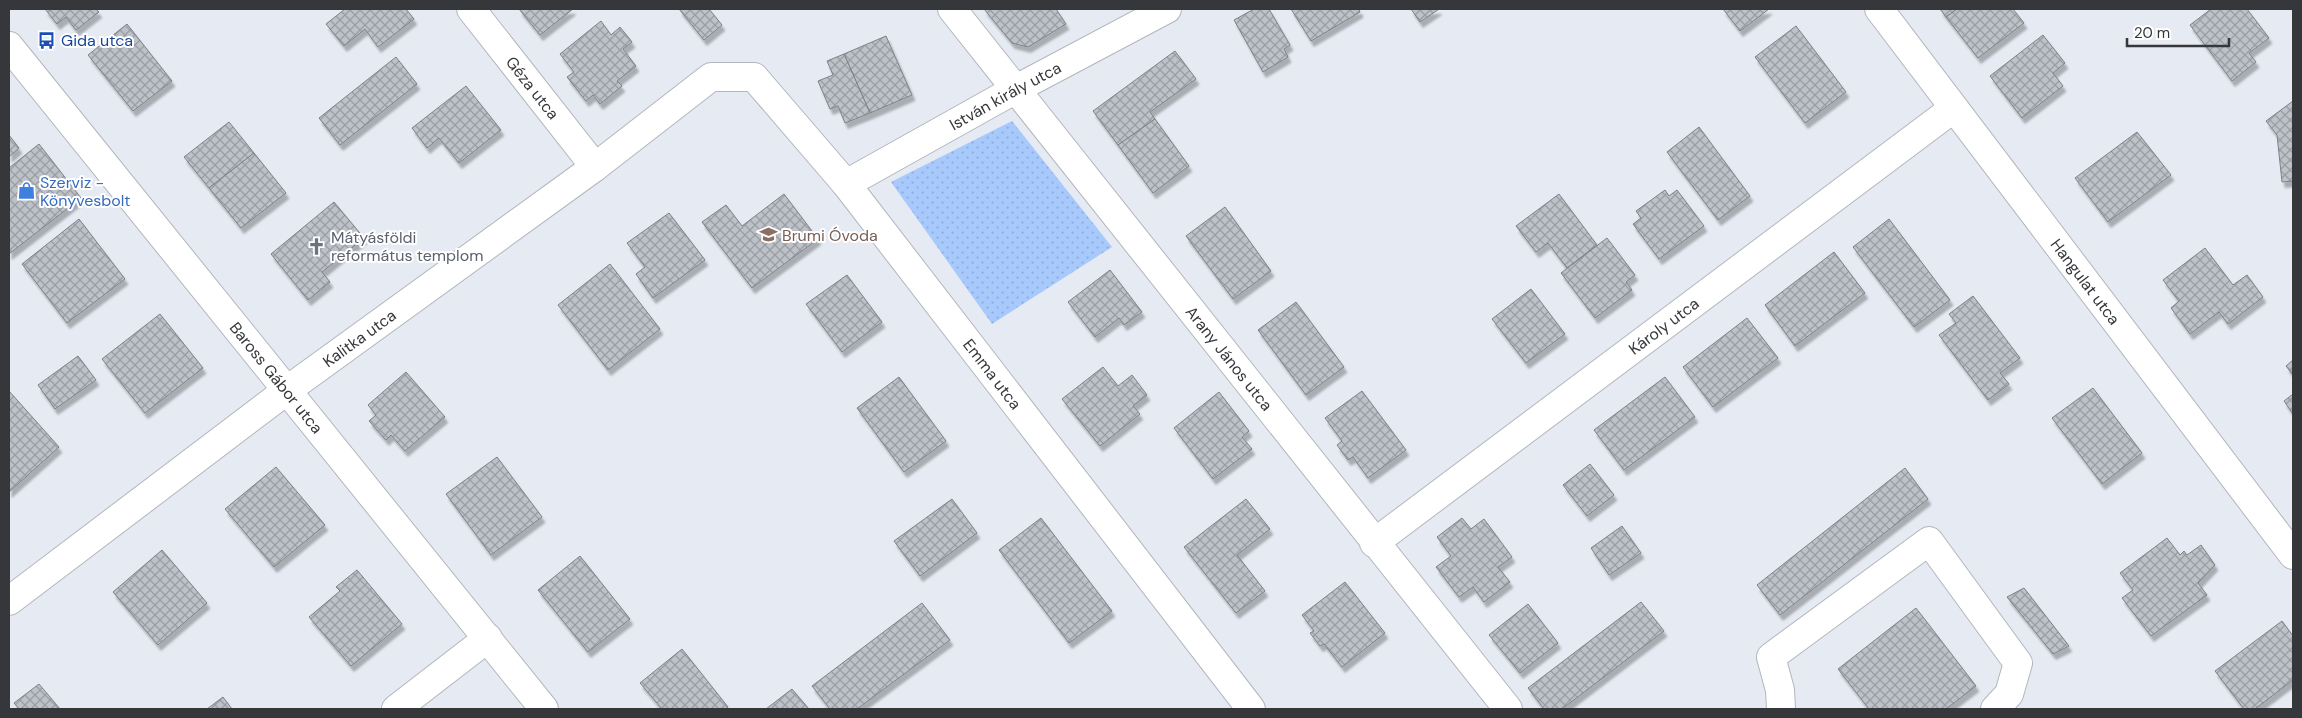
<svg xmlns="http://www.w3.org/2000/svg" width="2302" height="718" font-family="'DM Sans',sans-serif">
	<defs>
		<pattern id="park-dots" width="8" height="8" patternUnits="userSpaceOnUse" patternTransform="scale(1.25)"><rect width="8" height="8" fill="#a7c9fc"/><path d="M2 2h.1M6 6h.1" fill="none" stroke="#90add9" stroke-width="1.8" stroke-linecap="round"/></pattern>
		<pattern id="building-cross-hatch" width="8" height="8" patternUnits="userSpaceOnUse" patternTransform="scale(1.25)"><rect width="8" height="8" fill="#bdc1c8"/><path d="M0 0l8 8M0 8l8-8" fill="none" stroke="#9a9ea3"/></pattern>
		<filter id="shadow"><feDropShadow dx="3" dy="5.5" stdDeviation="1" flood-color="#0004"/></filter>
	</defs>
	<rect width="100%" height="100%" fill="#e6eaf2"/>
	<polygon fill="url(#park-dots)" points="1012,121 1112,247 992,324 891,182"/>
	<g fill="url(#building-cross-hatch)" stroke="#7d8188" filter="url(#shadow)">
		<polygon points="45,9 96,9 99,12 76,30 66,17 57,24"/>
		<polygon points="345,9 406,9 414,19 378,47 365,29 344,46 326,24"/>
		<polygon points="519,9 573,9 540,35"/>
		<polygon points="679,9 709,9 722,25 704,40"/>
		<polygon points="984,9 1056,9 1066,24 1028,47 1012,43"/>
		<polygon points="1254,9 1269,9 1290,45 1284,49 1288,57 1263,72 1234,20"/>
		<polygon points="1291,9 1359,9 1360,12 1311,41"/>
		<polygon points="1411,9 1439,9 1420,22"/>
		<polygon points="1723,9 1769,9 1740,31"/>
		<polygon points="1940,9 1957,9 1946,17"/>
		<polygon points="1957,9 2013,9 2024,23 1978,58 1946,17"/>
		<polygon points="2211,9 2247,9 2269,38 2249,53 2256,62 2232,81 2190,25"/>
		<polygon points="601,21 611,35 620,27 632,42 623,49 636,66 617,81 622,86 600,104 593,95 586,101 567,77 574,72 560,54"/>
		<polygon points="127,24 172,81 133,111 88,55"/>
		<polygon points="1796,26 1846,92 1805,123 1755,57"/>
		<polygon points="2043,35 2065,63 2053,73 2063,86 2022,118 1990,76"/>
		<polygon points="886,36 912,95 870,113 844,54"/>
		<polygon points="1175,51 1196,79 1150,112 1155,119 1118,145 1093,111"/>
		<polygon points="844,54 870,113 845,123 838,106 830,109 818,81 833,75 827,61"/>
		<polygon points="396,57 417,84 340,145 319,118"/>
		<polygon points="466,86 501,130 459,163 439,138 427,148 412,128"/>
		<polygon points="2293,101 2293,181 2282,182 2277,135 2266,121"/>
		<polygon points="1155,119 1189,166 1153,193 1118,145"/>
		<polygon points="229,122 254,153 209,188 184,157"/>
		<polygon points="1699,127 1750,196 1718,220 1667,152"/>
		<polygon points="2137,132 2171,175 2108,222 2075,178"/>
		<polygon points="9,135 19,148 9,157"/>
		<polygon points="39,144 81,198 9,254 9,168"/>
		<polygon points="254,153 286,193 241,228 209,188"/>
		<polygon points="1665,190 1669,196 1677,190 1704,226 1659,259 1633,224 1641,218 1636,211"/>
		<polygon points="784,194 818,239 752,288 702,222 726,205 742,226"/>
		<polygon points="1559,194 1597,245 1567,268 1548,243 1536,252 1516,226"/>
		<polygon points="334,202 364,238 322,272 330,282 308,300 271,254"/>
		<polygon points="1225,207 1271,271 1233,299 1186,236"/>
		<polygon points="669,213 705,260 653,298 636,274 645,267 627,243"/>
		<polygon points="79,219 125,279 67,323 22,264"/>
		<polygon points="1889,219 1950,300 1914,327 1853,247"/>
		<polygon points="1607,238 1635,275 1626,282 1632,290 1595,318 1561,273"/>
		<polygon points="2205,248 2233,285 2247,275 2263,297 2228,324 2219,312 2190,334 2171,308 2179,301 2163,280"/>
		<polygon points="1834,252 1865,293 1795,346 1765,305"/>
		<polygon points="610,264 660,329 608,370 558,305"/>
		<polygon points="1110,270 1142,312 1124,325 1119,318 1095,337 1068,302"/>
		<polygon points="847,275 882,322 842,352 806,304"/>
		<polygon points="1531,289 1565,334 1526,363 1492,319"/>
		<polygon points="1973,296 2020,358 2000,373 2009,384 1988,400 1939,335 1956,323 1949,314"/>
		<polygon points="1296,302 1344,367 1306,395 1258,330"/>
		<polygon points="160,314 203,368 145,413 102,359"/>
		<polygon points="1747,318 1778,358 1713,407 1683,367"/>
		<polygon points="78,356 96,380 55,409 38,385"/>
		<polygon points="2293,360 2293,375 2286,366"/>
		<polygon points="1103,367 1118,386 1132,375 1147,395 1133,406 1140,414 1100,446 1062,399"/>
		<polygon points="406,372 445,417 405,451 391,435 386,440 369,421 376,415 368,405"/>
		<polygon points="899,377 946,441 904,472 857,408"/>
		<polygon points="1665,377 1695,417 1624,470 1594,430"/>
		<polygon points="2093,388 2142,453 2102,484 2052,418"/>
		<polygon points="9,391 59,447 9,492"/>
		<polygon points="1362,391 1406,450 1368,478 1353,457 1348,460 1337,445 1342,441 1325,418"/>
		<polygon points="1219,392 1249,431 1242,437 1252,449 1213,479 1174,428"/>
		<polygon points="2293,394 2293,414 2284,401"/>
		<polygon points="497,457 542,517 491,555 446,494"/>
		<polygon points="1590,464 1614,495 1587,516 1563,485"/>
		<polygon points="276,467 325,525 274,567 225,509"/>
		<polygon points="1905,468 1928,499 1780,615 1757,585"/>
		<polygon points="952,499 977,533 920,576 894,541"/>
		<polygon points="1246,499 1270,529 1237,555 1265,591 1236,613 1184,547"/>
		<polygon points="1041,518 1112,611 1069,643 999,550"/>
		<polygon points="1462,518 1471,529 1484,519 1512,557 1498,567 1510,582 1484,602 1473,587 1459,597 1436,567 1451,556 1437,537"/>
		<polygon points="1622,526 1641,553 1609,575 1591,548"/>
		<polygon points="2167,538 2180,555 2184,551 2187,555 2201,545 2215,565 2198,583 2207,595 2151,636 2122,598 2133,590 2120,573"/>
		<polygon points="162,550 207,603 158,645 113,592"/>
		<polygon points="580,556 630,619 588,652 538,590"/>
		<polygon points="357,570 402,624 351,666 309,617 340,591 336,587"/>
		<polygon points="1345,582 1385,633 1342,667 1324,644 1320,646 1310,633 1314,631 1302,615"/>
		<polygon points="2024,588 2069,646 2053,654 2007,597"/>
		<polygon points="1641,602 1664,631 1562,709 1544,709 1528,688"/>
		<polygon points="922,603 950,640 857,709 830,709 812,686"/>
		<polygon points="1528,604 1558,643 1520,673 1489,635"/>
		<polygon points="1916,608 1976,686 1946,709 1869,709 1838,669"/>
		<polygon points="2282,621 2293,636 2293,680 2255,709 2244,709 2215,671"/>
		<polygon points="682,649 728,707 725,709 662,709 640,683"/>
		<polygon points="39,684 60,709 19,709 14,703"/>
		<polygon points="792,689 809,709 766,709"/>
		<polygon points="223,697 232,709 207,709"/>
	</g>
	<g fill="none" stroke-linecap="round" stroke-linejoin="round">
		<defs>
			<g id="minor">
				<path id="s1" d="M471,9L595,167"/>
				<path id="s2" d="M952,9L1508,709"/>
				<path id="s3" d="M1879,9L2293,555"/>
				<path id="s4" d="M9,46L544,709"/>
				<path id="s5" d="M846,184L1016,89L1167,9"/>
				<path id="s6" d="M1374,543L1954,108"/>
				<path id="s7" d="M9,601L286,391L595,167L711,77H754L846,184L1251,709"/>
				<polyline points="396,709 488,638"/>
				<polyline points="1781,709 1780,690 1771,657 1929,541 2018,663 2009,694 1995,709"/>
			</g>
		</defs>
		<use href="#minor" stroke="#b2b6bd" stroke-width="30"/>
		<use href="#minor" stroke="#fff" stroke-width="28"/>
	</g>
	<defs>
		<symbol id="bus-bare" viewBox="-9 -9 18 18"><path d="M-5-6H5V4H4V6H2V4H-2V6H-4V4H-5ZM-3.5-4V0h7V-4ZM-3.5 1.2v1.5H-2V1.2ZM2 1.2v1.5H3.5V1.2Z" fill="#1a4fb4" stroke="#fff" stroke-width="2.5" paint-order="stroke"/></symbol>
		<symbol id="shop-bare" viewBox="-9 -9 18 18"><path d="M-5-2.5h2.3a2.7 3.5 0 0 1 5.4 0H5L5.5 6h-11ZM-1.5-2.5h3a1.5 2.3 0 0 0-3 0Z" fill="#3f7fe0" stroke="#fff" stroke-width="2.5" paint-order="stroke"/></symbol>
		<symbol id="school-bare" viewBox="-9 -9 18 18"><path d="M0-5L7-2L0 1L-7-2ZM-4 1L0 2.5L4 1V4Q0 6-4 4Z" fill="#8d6e63" stroke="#fff" stroke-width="2.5" paint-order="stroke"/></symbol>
		<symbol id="church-bare" viewBox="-9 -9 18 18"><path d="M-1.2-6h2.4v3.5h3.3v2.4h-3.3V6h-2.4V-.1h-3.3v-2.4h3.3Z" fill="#6b7280" stroke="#fff" stroke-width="2.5" paint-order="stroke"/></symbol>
	</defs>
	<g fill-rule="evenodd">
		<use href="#bus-bare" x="34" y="28" width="25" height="25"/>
		<use href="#shop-bare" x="14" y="178" width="25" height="25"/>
		<use href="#school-bare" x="756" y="222" width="25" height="25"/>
		<use href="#church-bare" x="304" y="234" width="25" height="25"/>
	</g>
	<g text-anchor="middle" stroke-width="4" stroke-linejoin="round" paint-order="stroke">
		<g font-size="16" fill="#164399" stroke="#fff" text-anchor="start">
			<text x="61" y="46">Gida utca</text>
		</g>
		<g font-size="16" fill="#35373a" stroke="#fff">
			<text dy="6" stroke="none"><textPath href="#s1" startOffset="100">Géza utca</textPath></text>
			<text dy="6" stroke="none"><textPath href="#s5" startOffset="182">István király utca</textPath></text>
			<text dy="6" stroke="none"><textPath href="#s3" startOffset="342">Hangulat utca</textPath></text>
			<text dy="6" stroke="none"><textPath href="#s6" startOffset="362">Károly utca</textPath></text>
			<text dy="6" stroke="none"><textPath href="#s7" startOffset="438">Kalitka utca</textPath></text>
			<text dy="6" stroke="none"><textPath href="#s2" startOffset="446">Arany János utca</textPath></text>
			<text dy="6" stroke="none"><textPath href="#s7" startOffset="1300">Emma utca</textPath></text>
			<text dy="6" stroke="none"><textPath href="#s4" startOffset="426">Baross Gábor utca</textPath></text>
		</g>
		<g font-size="16" fill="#366cbe" stroke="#fff" text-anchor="start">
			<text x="40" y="188">Szerviz -<tspan x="40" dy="18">Könyvesbolt</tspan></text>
		</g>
		<g font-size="16" fill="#785e54" stroke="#fff" text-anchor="start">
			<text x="782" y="241">Brumi Óvoda</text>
		</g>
		<g font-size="16" fill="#5b616d" stroke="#fff" text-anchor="start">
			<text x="331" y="243">Mátyásföldi<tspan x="331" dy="18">református templom</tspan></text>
		</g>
	</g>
	<rect width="2302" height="718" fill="none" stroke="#35373a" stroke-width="20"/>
	<path d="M2127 38v8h102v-8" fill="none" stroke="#35373a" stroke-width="2.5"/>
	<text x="2134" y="38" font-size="15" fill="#35373a" stroke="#ffffff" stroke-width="4" paint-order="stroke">20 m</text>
</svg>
